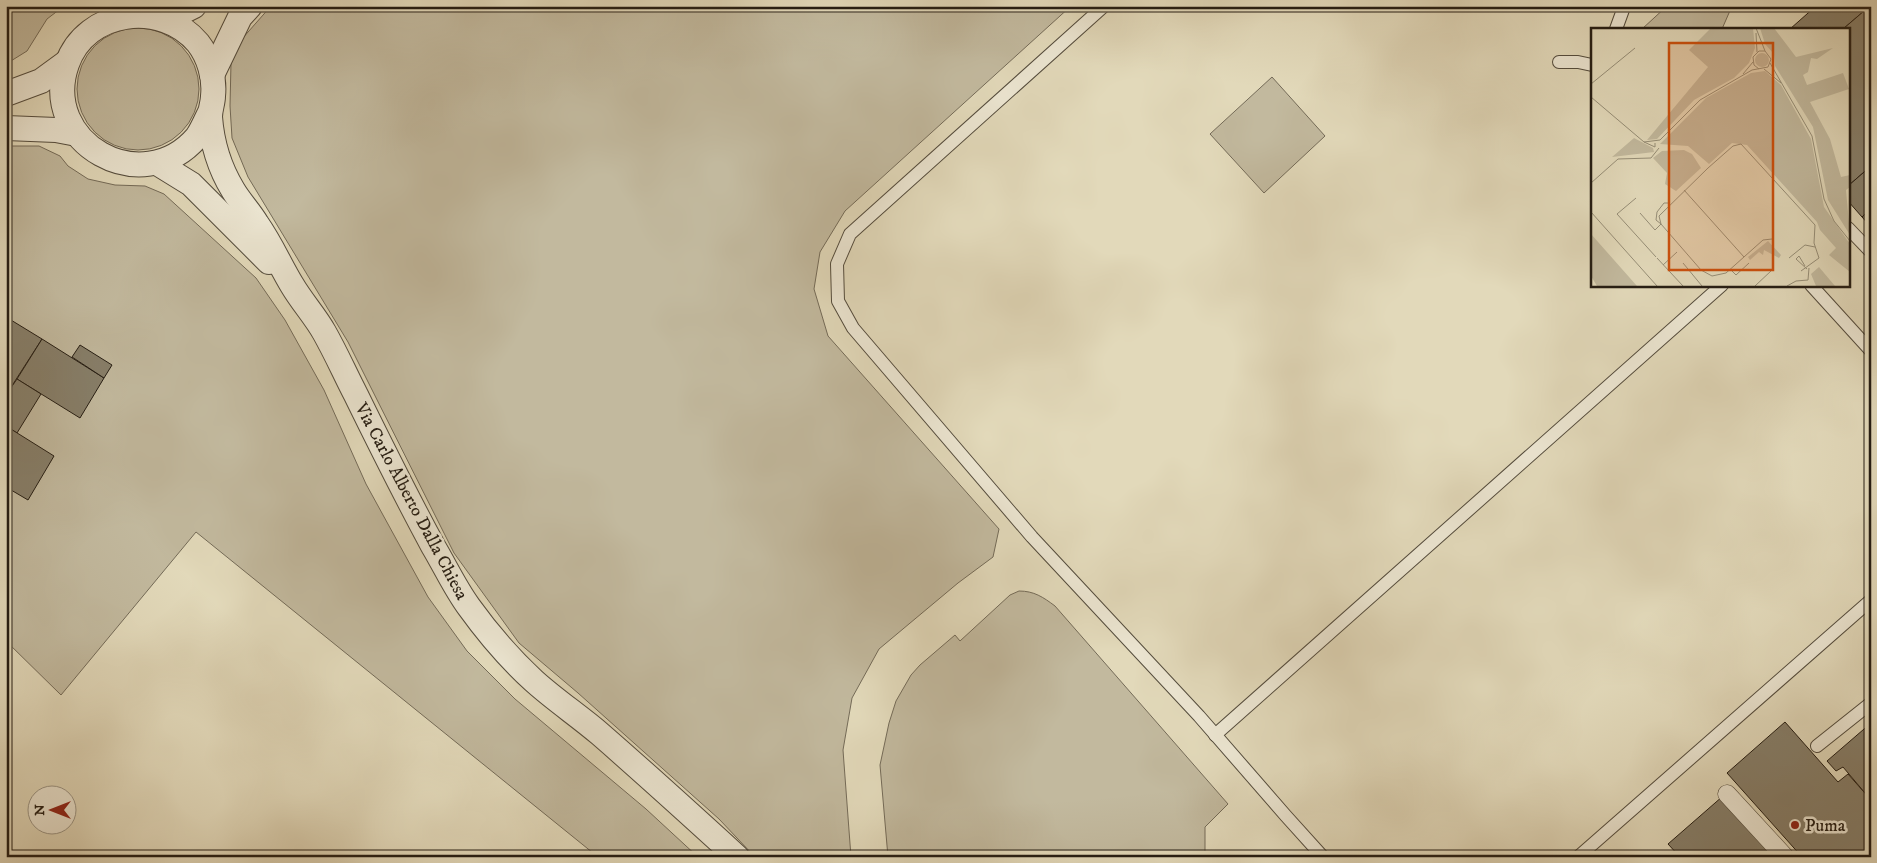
<svg xmlns="http://www.w3.org/2000/svg" width="1877" height="863" font-family="'IM FELL DW Pica',serif">
	<rect width="100%" height="100%" fill="#e2d9ba"/>
	<filter id="stains"><feTurbulence type="fractalNoise" baseFrequency=".004" numOctaves="4"/><feColorMatrix values="0 0 0 0 .2 0 0 0 0 .09 0 0 0 0 .02 0 0 0 .5 -.17"/></filter>
	<radialGradient id="worn" r=".72"><stop offset=".6" stop-color="#630" stop-opacity="0"/><stop offset="1" stop-color="#630" stop-opacity=".3"/></radialGradient>
	<g fill="#c2b99e" stroke="#746b58">
		<polygon points="6,6 64,6 47,19 27,51 6,64"/>
		<polygon points="271,6 1071,6 845,211 820,252 814,289 828,336 999,529 993,557 958,583 879,649 852,698 843,750 851,857 755,857 719,819 578,693 519,643 454,553 348,342 248,177 232,138 230,106 231,63 241,40"/>
		<polygon points="1667,6 1732,6 1722,29 1642,29"/>
		<circle cx="138" cy="89" r="61"/>
		<polygon points="1272,77 1325,136 1264,193 1210,134"/>
		<polygon points="6,146 39,146 60,156 68,166 88,179 115,185 145,186 164,194 256,278 285,320 324,390 366,484 428,597 467,651 515,699 646,809 698,857 598,857 196,532 61,695 6,641"/>
		<path d="M1019,591C1034,591 1043,597 1055,606L1228,804L1205,827V857H888L880,765L889,723L896,701L911,675L920,665L955,635L960,641L1010,595Z"/>
	</g>
	<g fill="#877f6a" stroke="#251d13">
		<polygon points="1816,6 1859,6 1864,11 1843,29 1790,29"/>
		<polygon points="1859,6 1871,6 1871,13 1868,16"/>
		<polygon points="1864,11 1871,18 1871,166 1848,186 1848,29 1843,29"/>
		<polygon points="1871,166 1871,208 1862,217 1848,201 1848,186"/>
		<polygon points="1871,208 1871,227 1862,217"/>
		<polygon points="6,317 42,339 6,395"/>
		<polygon points="42,339 104,378 80,418 17,379"/>
		<polygon points="80,345 112,365 104,378 72,357"/>
		<polygon points="17,379 41,394 17,433 6,426 6,395"/>
		<polygon points="6,426 54,456 28,500 6,487"/>
		<polygon points="1785,722 1838,782 1848,774 1871,800 1871,855 1869,857 1802,857 1727,773"/>
		<polygon points="1871,723 1871,800 1843,767 1836,771 1827,761"/>
		<polygon points="1723,796 1779,857 1680,857 1668,844"/>
	</g>
	<g fill="none" stroke-linecap="round" stroke-linejoin="round">
		<defs>
			<g id="service">
				<polyline points="1104,6 850,234 837,264 838,301 853,328 1032,537 1199,716 1286,816 1323,857"/>
				<polyline points="1616,29 1624,7"/>
				<polyline points="1559,62 1578,62 1592,65"/>
				<polyline points="1848,228 1871,252"/>
				<polyline points="1811,285 1871,351"/>
				<polyline points="1215,735 1722,285"/>
				<polyline points="1817,746 1871,703"/>
				<polyline points="1578,857 1871,600"/>
			</g>
			<polyline id="pedestrian" points="1727,794 1785,857"/>
			<g id="minor">
				<polyline points="168,19 194,6"/>
				<polyline points="212,75 240,17 250,6"/>
				<polyline points="6,94 41,81 67,62"/>
				<path d="M210,112C206,120 202,130 197,137C142,201 39,143 67,64C86,9 162,0 198,43C209,57 215,78 213,96C213,103 210,109 210,117C212,144 219,167 233,190C240,202 250,212 257,224C271,244 280,265 292,285C302,302 315,316 324,332C336,353 345,374 356,395C381,446 406,496 433,546C445,566 455,588 469,607C487,632 511,660 534,681C555,700 579,716 600,734C646,774 691,815 737,857"/>
				<polyline points="6,128 56,130 77,134"/>
				<polyline points="157,163 191,184 269,262"/>
			</g>
		</defs>
		<use href="#service" stroke="#544c3d" stroke-width="14"/>
		<use href="#pedestrian" stroke="#544c3d" stroke-width="19"/>
		<use href="#minor" stroke="#544c3d" stroke-width="26"/>
		<use href="#service" stroke="#ece6d2" stroke-width="12"/>
		<use href="#pedestrian" stroke="#ece6d2" stroke-width="18"/>
		<use href="#minor" stroke="#ece6d2" stroke-width="24"/>
	</g>
	<circle fill="#8f2418" stroke="#ece6d2" stroke-width="2" cx="1795" cy="825" r="5"/>
	<g text-anchor="middle" stroke-width="5" stroke-linejoin="round" paint-order="stroke">
		<g font-size="18" fill="#251d13" stroke="#ece6d2">
			<text transform="translate(412 501) rotate(62)" y="6">Via Carlo Alberto Dalla Chiesa</text>
		</g>
		<g font-size="18" fill="#251d13" stroke="#ece6d2" text-anchor="start">
			<text x="1805" y="831">Puma</text>
		</g>
	</g>
	<g transform="translate(1591 28)">
		<rect width="259" height="259" fill="#e2d9ba"/>
		<path d="M120,0H162L164,20L158,35L143,50L103,72L66,111L56,112L117,39L98,22ZM169,0H183L205,29L242,20L226,31L220,30L217,44L212,47L216,57L252,45L258,61L219,74L239,111L250,149L259,147V159L255,162L259,207L237,172L222,99L184,38L183,26L174,16ZM164 32a7 7 0 1 1 14 0a7 7 0 1 1-14 0ZM174,43L190,57L220,111L233,179L259,216V244L238,227L245,220L229,202L226,194L156,117L141,115L118,136L97,118L69,116L115,70L160,45ZM43,110L62,120L63,124L21,129ZM93,122L101,126L110,140L85,163L74,156L76,145L62,130L71,123ZM0,206L46,258H6L0,248ZM177,213L190,227L188,230L173,222L172,227L168,224L159,232L157,229ZM228,239L244,258H225L220,246Z" fill="#c2b99e"/>
		<path fill="none" stroke="#968e77" stroke-width="1" d="M165,0L174,23M165,5L166,24M179,35L221,108L233,171L243,193L259,213M173,41L190,55M152,46L162,34M0,56L44,20M0,69L53,114L64,119V115M53,114L69,112L109,72L161,42L177,39L180,31L174,23H168L162,29L163,37L168,41M0,155L27,131L60,130L68,120M93,162L153,229M45,170L26,186L65,229M0,184L66,258M49,185L64,202L70,196M70,196L65,192L66,184L73,175H79M181,211L172,212L135,245L121,248L110,242L70,196L68,188L117,140L142,118L150,116L224,197L223,215L228,230L210,243M66,230L92,258M198,230L214,217L224,219M92,235L111,258M72,237L86,224M214,238L208,228L205,231L216,241M139,241L145,247L158,235M164,258L181,242M196,258L205,253L217,252L218,240"/>
		<path fill="#cb500d" fill-opacity="0.15" stroke="#cb500d" stroke-width="2.5" d="M78,15H182V242H78Z"/>
		<rect width="259" height="259" fill="none" stroke="#251d13" stroke-width="2.5"/>
	</g>
	<rect width="1877" height="863" fill="none" stroke="#e2d9ba" stroke-width="25"/>
	<rect x="8" y="8" width="1862" height="848" fill="none" stroke="#251d13" stroke-width="2.5"/>
	<rect x="12" y="12" width="1852" height="838" fill="none" stroke="#251d13"/>
	<g transform="translate(52 810) rotate(270)"><circle r="24" fill="#ece6d2" stroke="#9c9686"/>
	<path d="M0-4L9 19L0 12L-9 19Z" fill="#8f2418"/>
	<text y="-8" font-size="14" font-weight="bold" text-anchor="middle" fill="#251d13">N</text>
	</g>
	<rect width="100%" height="100%" filter="url(#stains)"/>
	<rect width="100%" height="100%" fill="url(#worn)"/>
</svg>
